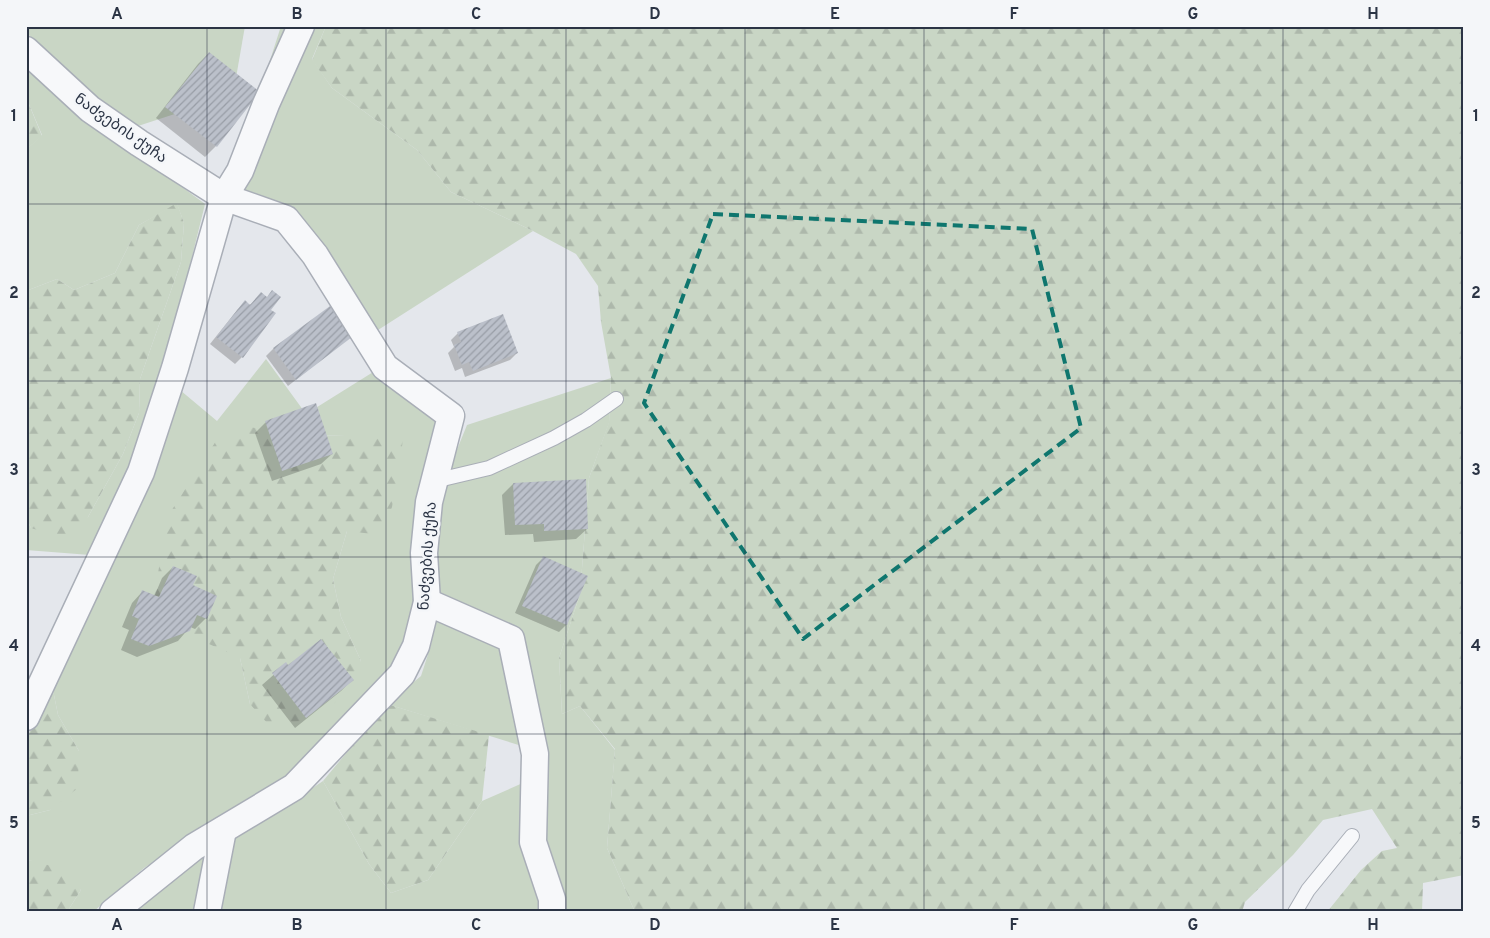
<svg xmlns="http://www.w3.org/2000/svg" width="1490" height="938" font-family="Overpass,'Noto Sans Georgian',sans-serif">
	<defs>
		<pattern id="forest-firs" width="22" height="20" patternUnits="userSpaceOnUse" patternTransform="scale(1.25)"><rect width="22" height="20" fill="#c9d6c5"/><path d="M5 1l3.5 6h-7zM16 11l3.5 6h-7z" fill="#adb8ab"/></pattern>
		<pattern id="building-hatch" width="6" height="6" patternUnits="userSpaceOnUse" patternTransform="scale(1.25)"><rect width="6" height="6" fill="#bbc0ca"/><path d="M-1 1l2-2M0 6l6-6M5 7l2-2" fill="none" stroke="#989da6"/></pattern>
	</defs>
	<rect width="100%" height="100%" fill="#e4e7ec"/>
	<g fill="#c9d6c5" fill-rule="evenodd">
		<polygon points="26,26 245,26 233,95 138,126 94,103 26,32"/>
		<polygon points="281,26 326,26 312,59 332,88 417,150 451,192 533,231 378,330 361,315 292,206 239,199 247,132"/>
		<polygon points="26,63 82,113 205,204 161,383 131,474 90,555 26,550 26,518 31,528 88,517 123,454 139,413 140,379 181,262 184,223 177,204 139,225 115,273 74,290 57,279 26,291 26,150 42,135 26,97"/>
		<path d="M266,359L306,414L378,369L439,420L415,601L403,652L390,670L299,768L144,868L93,912H67L81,890L30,860L26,862V816L50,810L79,751L58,715L52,685L180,390L217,421ZM307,435L345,436L347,531L333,579L341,617L361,661L250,704L240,658Z"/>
		<polygon points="611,378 609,423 589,478 580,594 559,658 562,714 580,706 615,750 607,848 635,912 558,912 541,843 512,630 437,599 439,494 467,425"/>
		<polygon points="436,620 503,644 525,747 387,704 421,676 431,645"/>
		<polygon points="323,781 369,864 391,893 428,880 482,801 525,782 541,912 216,912 231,835 302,795"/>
		<polygon points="214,847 198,912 130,912"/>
	</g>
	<g fill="url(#forest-firs)">
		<polygon points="326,26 1464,26 1464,875 1423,883 1422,912 1327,912 1361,870 1382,851 1397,848 1372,809 1323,820 1293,855 1245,902 1242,912 635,912 607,848 615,749 580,706 562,714 559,658 580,594 589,478 609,422 611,378 601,322 598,286 576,254 533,231 451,192 417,150 332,88 312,60"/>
		<polygon points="26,97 42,136 26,150"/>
		<polygon points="177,203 184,223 181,262 140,379 139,413 123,454 88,517 62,538 31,528 26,518 26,291 57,279 74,290 115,273 139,225"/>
		<polygon points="248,427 307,435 345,436 404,434 392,507 381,535 347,531 333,579 341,617 361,661 334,704 311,720 269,725 250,704 240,658 178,630 154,596 168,516 216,441"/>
		<polygon points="52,685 58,715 79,751 78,788 50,810 26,816 26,739"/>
		<polygon points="387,704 489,735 482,801 428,880 391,893 369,864 323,781"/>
		<polygon points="30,860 55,867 81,890 67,912 26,912 26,862"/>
	</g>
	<g fill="#0003">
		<polygon points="209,53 258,92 216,146 205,157 156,118 198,64"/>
		<polygon points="266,298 269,311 242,357 235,364 210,344 238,309"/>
		<polygon points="329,308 350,337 288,386 266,356 273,349"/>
		<polygon points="458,333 517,353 510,360 465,377 462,368 455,371 448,353 454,347 451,340"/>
		<polygon points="266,422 332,454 321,464 272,481 255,433"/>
		<polygon points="513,484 587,529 576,539 534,542 533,534 505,535 502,495"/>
		<polygon points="543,558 586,576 566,625 559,632 515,613 536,565"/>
		<polygon points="173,567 191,586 206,618 195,629 190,627 178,641 137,657 121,650 129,630 122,627 132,603 142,592 154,597 162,578"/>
		<polygon points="286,664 288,667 352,680 341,691 295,728 262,685"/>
	</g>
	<g fill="url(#building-hatch)">
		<polygon points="209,52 260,92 217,147 165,107"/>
		<polygon points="272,290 281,297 271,310 276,313 243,358 216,337 245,300 250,305 261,292 267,297"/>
		<polygon points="330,306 352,337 296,380 273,348"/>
		<polygon points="503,314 518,353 473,371 469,362 462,365 454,345 461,342 457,332"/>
		<polygon points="316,403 333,454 282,471 265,421"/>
		<polygon points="586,479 588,529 544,531 544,524 515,525 513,483"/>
		<polygon points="543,556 588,576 567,625 522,606"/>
		<polygon points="173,566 197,576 193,585 217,596 207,619 197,615 190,631 149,646 131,639 139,619 132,616 142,590 159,597"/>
		<polygon points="321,639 354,680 306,718 272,673 286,662 288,665"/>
	</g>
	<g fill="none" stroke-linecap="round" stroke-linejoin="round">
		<defs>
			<g id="lane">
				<polyline points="434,481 489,468 554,438 586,420 616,399"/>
				<polyline points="1295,912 1308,890 1352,836"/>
			</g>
			<g id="street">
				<polyline points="26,50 90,109 139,143 224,197 286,219 315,255 385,367 451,416 429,502 424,553 427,602 416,646 402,674 294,787 194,847 113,912"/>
				<polyline points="427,602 511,639 535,754 533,842 552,899 552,912"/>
				<polyline points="26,717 141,472 175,368 224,197 240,171 266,104 301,26"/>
				<polyline points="207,912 223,830"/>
			</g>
		</defs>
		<use href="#lane" stroke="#a9aeb7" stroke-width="16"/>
		<use href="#street" stroke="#a9aeb7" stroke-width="29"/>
		<use href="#lane" stroke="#f7f8fa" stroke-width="14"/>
		<use href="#street" stroke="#f7f8fa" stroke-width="26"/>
	</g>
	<path fill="none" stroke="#0f766e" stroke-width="4" stroke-dasharray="10 6" stroke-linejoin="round" d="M713,214L1032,229L1081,428L803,639L644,403Z"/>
	<path fill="none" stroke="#2b3445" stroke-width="1" stroke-opacity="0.55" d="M207,26V912M386,26V912M566,26V912M745,26V912M924,26V912M1104,26V912M1283,26V912M26,204H1464M26,381H1464M26,557H1464M26,734H1464"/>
	<g text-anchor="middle" stroke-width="5" stroke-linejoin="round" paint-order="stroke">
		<g font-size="15" fill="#2b3445" stroke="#f4f6f9">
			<text transform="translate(121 128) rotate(35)" y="5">ნაძვების ქუჩა</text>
			<text transform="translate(427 556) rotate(-86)" y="5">ნაძვების ქუჩა</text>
		</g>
	</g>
	<rect width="1490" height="938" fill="none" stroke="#f4f6f9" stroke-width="55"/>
	<rect x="28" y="28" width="1434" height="882" fill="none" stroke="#2b3445" stroke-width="2"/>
	<g font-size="16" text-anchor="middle" font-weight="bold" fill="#2b3445">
		<text x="117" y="19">A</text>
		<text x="297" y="19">B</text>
		<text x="476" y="19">C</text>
		<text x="655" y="19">D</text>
		<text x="835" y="19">E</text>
		<text x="1014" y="19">F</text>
		<text x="1193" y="19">G</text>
		<text x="1373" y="19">H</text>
		<text x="14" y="121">1</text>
		<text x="1476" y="121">1</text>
		<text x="14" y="298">2</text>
		<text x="1476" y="298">2</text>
		<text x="14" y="475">3</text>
		<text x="1476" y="475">3</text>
		<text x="14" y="651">4</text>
		<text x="1476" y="651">4</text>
		<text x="14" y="828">5</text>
		<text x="1476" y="828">5</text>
		<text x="117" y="930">A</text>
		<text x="297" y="930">B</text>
		<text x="476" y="930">C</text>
		<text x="655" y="930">D</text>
		<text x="835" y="930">E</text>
		<text x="1014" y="930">F</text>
		<text x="1193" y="930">G</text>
		<text x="1373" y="930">H</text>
	</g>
</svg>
